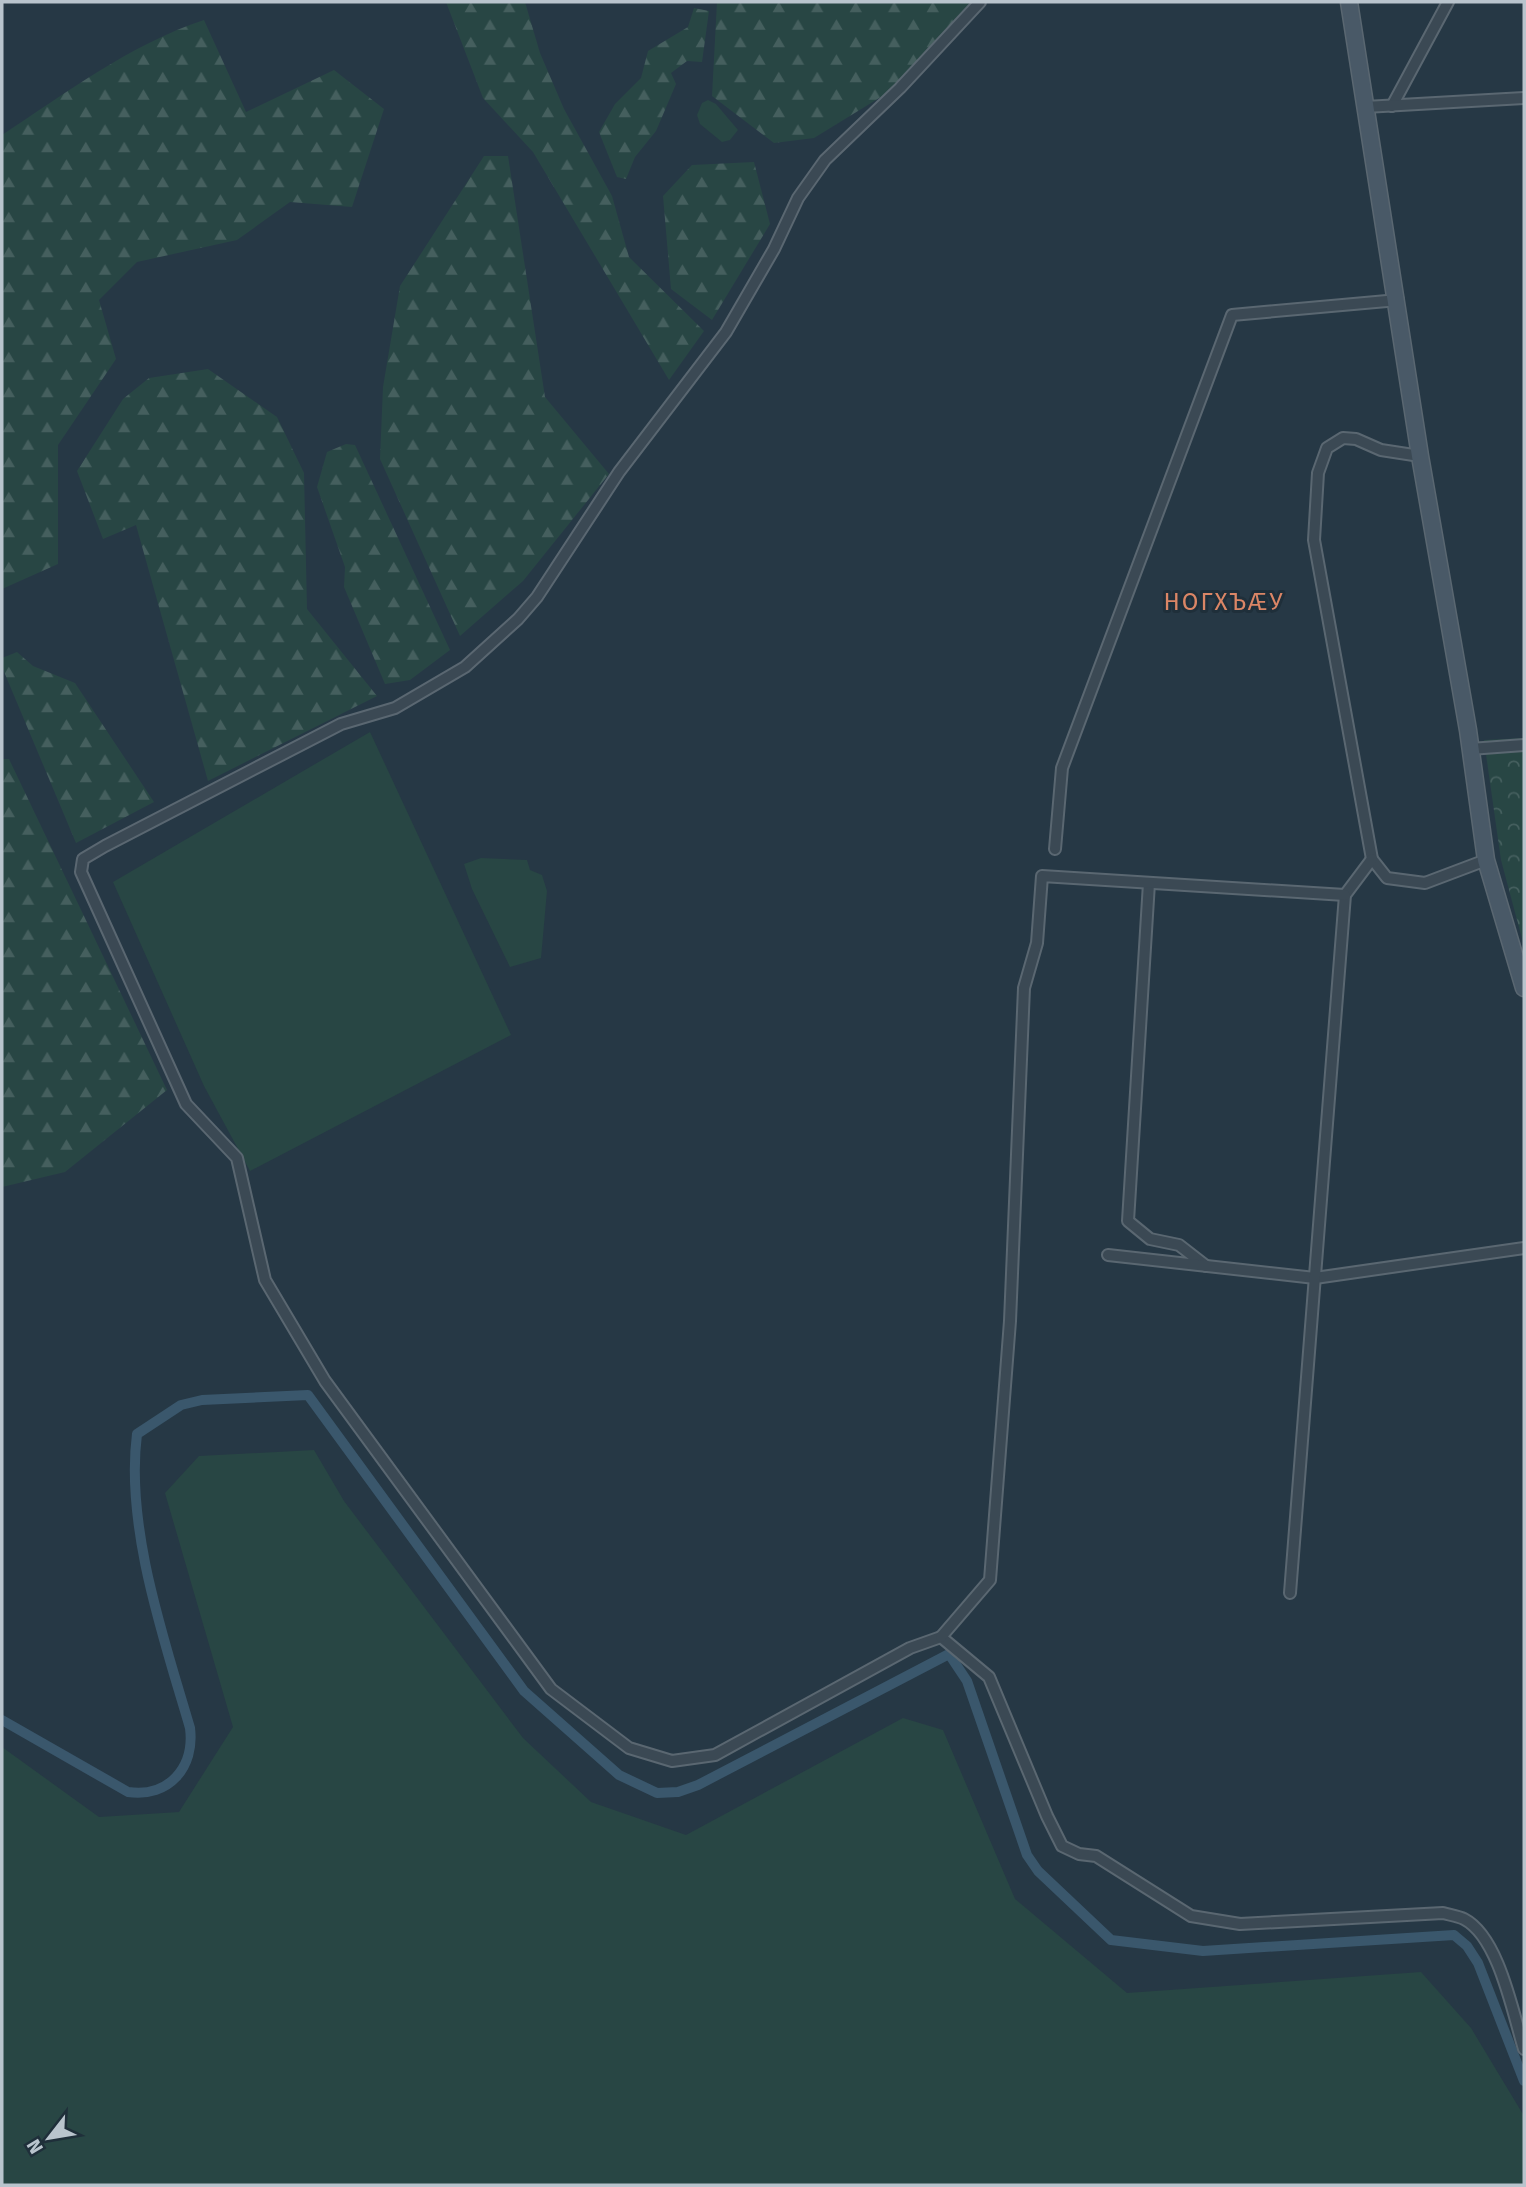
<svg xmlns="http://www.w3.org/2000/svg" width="1526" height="2187" font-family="'Fira Sans',sans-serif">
	<defs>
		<pattern id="forest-firs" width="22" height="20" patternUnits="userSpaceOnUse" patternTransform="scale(1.75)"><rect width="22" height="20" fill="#284644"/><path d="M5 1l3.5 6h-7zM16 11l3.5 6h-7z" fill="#455f5e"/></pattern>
		<pattern id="park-crowns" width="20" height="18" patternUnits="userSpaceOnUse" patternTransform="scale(1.75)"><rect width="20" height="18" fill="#284644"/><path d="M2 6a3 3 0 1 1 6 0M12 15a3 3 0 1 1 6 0" fill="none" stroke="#455f5e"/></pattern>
	</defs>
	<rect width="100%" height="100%" fill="#263845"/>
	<g fill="#284644">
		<polygon points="708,100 716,104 738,130 730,140 722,142 700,124 697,115 702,103"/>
		<polygon points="370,732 511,1035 250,1171 204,1086 113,882"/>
		<polygon points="481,858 527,860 530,870 542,875 547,891 541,958 510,967 472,889 464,864"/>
		<polygon points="314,1450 344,1501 523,1738 591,1802 686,1835 903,1718 943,1730 1015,1899 1127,1993 1421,1972 1471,2028 1524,2116 1524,2185 2,2185 2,1747 99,1817 179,1812 233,1727 165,1493 199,1456"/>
	</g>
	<g fill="url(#forest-firs)">
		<polygon points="446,2 525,2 540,53 564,109 612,196 629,257 704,331 669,380 533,152 483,98"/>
		<polygon points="717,2 971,2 889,92 814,138 774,143 712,96"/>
		<polygon points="694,8 709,11 702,62 687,61 671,73 676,84 656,131 635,157 626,179 617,177 599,132 615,104 641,78 648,51 688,27"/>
		<path d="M204,20L246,112L334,70L384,109L352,207L290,202L237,240L137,262L99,300L116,359L58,445V564L2,589V135C66,93 131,44 204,20Z"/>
		<polygon points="484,156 508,156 545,397 609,474 523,581 460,636 380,459 383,387 400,286"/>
		<polygon points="754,162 770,224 712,320 671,289 663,196 692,165"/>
		<polygon points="208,369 277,417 304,473 307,609 377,696 208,781 136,525 103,539 77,471 123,399 149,378"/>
		<polygon points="346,444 355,445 450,650 410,680 385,684 344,587 345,567 317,487 327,452"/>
		<polygon points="17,652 33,666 75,683 154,802 76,843 2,667 2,658"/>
		<polygon points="2,759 9,759 167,1090 65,1172 2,1187"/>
	</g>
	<polygon fill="url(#park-crowns)" points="1524,738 1524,946 1501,860 1484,740"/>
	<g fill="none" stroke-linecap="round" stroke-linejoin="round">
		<path stroke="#3a576c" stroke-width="10" d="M2,1720L128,1792C169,1798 195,1767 190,1728C164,1639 125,1527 137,1434L181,1405L202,1400L308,1395L524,1691L619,1775L657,1793L678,1792L698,1785L949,1654L967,1681L1027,1855L1038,1871L1111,1940L1203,1951L1454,1935L1467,1946L1478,1963L1524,2081"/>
		<defs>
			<g id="street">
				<path d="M980,2L900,88L825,160L798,198L774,249L726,332L619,472L537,597L518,619L465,667L395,708L341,724L105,846L83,859L81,872L186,1104L237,1158L265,1280L325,1381L551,1689L629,1748L672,1761L715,1755L910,1648L941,1637L989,1677L1047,1816L1062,1846L1079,1854L1096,1856L1191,1916L1240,1924L1443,1913C1450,1915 1458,1916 1464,1919C1499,1937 1513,2014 1524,2049"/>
				<polyline points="1392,106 1448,2"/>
				<polyline points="1365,107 1524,98"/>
				<polyline points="1420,456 1381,450 1356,439 1343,438 1327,448 1318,473 1314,540 1372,859 1387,878 1425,883 1486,860"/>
				<polyline points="1470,749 1524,745"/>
				<polyline points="1055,849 1062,768 1232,315 1398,300"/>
				<polyline points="1149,883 1128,1221 1150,1239 1179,1245 1206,1266"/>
				<polyline points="1108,1255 1315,1278 1524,1248"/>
				<polyline points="1290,1593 1345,895 1372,859"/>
				<polyline points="941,1637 990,1580 1010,1321 1024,988 1037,943 1042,876 1345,895"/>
			</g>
			<polyline id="secondary" points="1349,2 1420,456 1468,730 1486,860 1524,988"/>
		</defs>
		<use href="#street" stroke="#5a6771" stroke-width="14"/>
		<use href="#secondary" stroke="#5a6771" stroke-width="19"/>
		<use href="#street" stroke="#3b4954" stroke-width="10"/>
		<use href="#secondary" stroke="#495967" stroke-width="16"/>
	</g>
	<g text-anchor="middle" stroke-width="6" stroke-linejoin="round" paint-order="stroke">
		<g font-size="24" letter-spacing="2" fill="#db8666" stroke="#1f2f3a">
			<text x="1224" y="610">НОГХЪÆУ</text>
		</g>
	</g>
	<rect width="1526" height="2187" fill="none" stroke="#b9c4cd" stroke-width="7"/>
	<g transform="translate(49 2138) rotate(239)" stroke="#1f2f3a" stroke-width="5" paint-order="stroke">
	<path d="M0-5L12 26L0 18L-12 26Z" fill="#b9c4cd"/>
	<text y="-10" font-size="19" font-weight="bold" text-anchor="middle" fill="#b9c4cd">N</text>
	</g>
</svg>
